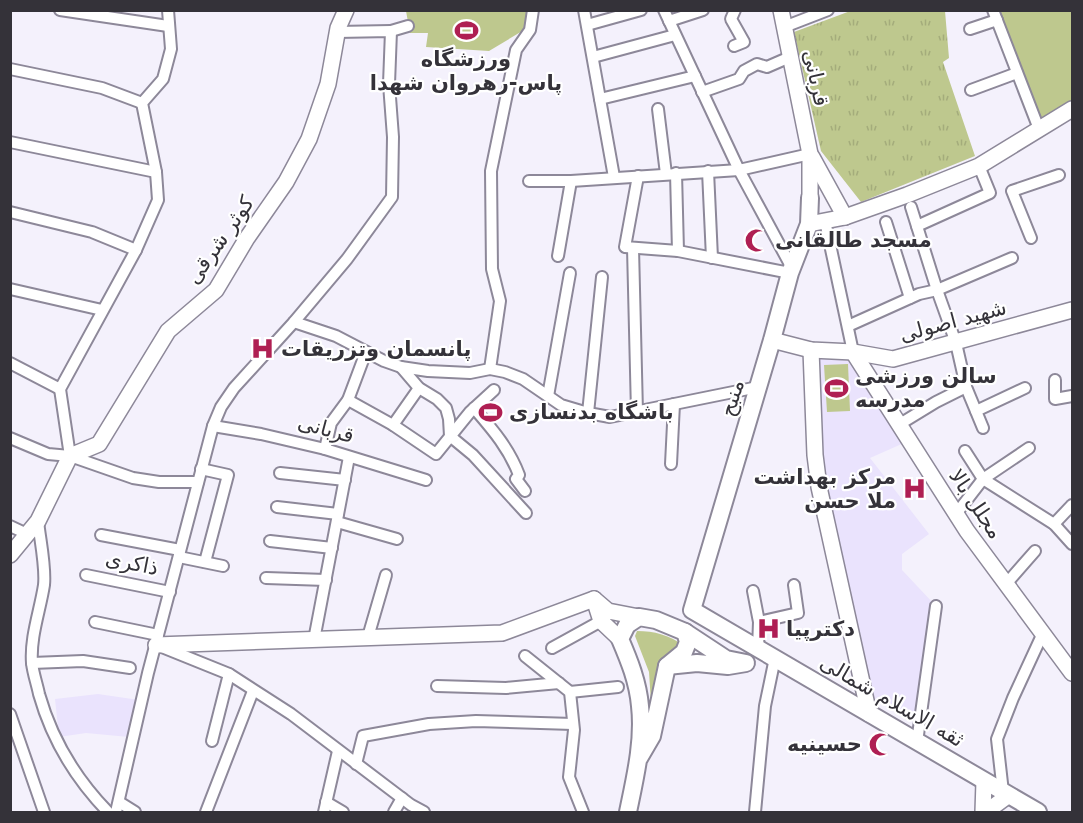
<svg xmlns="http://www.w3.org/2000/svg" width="1083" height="823" font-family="'DejaVu Sans',Cairo,sans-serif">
	<defs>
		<pattern id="grass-tufts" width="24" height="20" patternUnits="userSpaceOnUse" patternTransform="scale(1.5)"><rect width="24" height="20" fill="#bec88e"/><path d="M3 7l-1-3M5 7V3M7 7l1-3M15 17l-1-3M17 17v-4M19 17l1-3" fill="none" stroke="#a4ac7b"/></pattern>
	</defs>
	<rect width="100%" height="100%" fill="#f4f1fc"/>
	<g fill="#eae3fd">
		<polygon points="817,355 854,362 904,443 870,458 929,534 902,554 902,570 933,603 915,724 869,696 823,477"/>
		<polygon points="98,694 139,700 129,737 86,733 59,737 55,699"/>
	</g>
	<polygon fill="url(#grass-tufts)" points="853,10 945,11 949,58 943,62 975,156 861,202 821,151 794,32"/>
	<g fill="#bec88e">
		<polygon points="527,10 524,30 489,51 426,47 428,33 410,33 406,11"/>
		<polygon points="997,11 1072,11 1072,103 1041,122"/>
		<polygon points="848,364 850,411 827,412 824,365"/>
		<path d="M637,631C654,631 670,635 684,646L652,718L649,672L635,636Z"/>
	</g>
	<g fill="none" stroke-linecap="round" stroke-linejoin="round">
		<defs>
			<g id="street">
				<polyline points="60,10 168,26"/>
				<polyline points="584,10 614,177"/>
				<polyline points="664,10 739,170 792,268"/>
				<polyline points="993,10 1039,129"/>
				<polyline points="669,21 703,10"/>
				<polyline points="587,25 641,10"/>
				<polyline points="784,27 828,10"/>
				<polyline points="970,29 997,20"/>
				<polyline points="391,31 408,26"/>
				<polyline points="734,46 744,42 731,19 735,10"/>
				<polyline points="593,57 675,35"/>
				<polyline points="10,69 102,88 142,103"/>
				<polyline points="971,90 1017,73"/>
				<polyline points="702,92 739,79 744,71 757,64 767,67 790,57"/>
				<polyline points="600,99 695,76"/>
				<polyline points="658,109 666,174"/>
				<polyline points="10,142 156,172"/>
				<polyline points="708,171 712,258"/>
				<polyline points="676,173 678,251"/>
				<polyline points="638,176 625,247 678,251 790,273"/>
				<polyline points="529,181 571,181 739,170 810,154"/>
				<polyline points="911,207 937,290 956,343 966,387 983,428"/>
				<polyline points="10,212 92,232 136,250"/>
				<polyline points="825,221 853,352"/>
				<polyline points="886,222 910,298"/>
				<polyline points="917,226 990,193 979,166"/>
				<polyline points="1031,238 1012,191 1059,175"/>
				<polyline points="633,248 637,412"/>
				<polyline points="558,256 571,181"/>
				<polyline points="10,289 102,310"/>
				<polyline points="294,322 336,336 384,361 401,367 428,371 470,373 490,369 505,372 523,379 561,405 588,413 610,417 758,387"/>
				<polyline points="848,326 919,294 937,290 1012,258"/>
				<polyline points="10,363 60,389"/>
				<polyline points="401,367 419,388 437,399 446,408 449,419 450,436 473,455 526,513"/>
				<polyline points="490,369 500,301 492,269 491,171 516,50 530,30 533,10"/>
				<polyline points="1055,380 1055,399 1072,396"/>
				<polyline points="548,396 570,273"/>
				<polyline points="348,400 393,425 436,454 470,412 494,390"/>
				<path d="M474,408C492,429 509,448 519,475L516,479L525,491"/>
				<polyline points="976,411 1025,388"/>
				<polyline points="588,413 602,277"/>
				<polyline points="900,424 936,402 966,387"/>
				<polyline points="393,425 419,388"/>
				<polyline points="213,426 261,434 325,449 426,480"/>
				<polyline points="10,438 48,454 70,456 133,478 159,482 198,482"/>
				<polyline points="325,449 331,423 348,400 366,352"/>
				<polyline points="965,451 983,479 1054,524 1072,544"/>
				<polyline points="70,456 60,389 136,250 158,200 156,172 142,103 163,79 171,49 168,10"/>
				<polyline points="671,464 674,404"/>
				<polyline points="201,469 228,475 205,562"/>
				<polyline points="280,473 345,480"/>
				<polyline points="277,507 338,514"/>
				<polyline points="956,514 983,479 1029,448"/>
				<path d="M38,521C40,540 46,567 44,585C40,611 30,637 32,663C33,673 37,684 39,694C52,740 75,778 108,812"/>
				<polyline points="337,522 397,539"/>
				<polyline points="1054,524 1072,505"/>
				<polyline points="10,526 27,534"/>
				<polyline points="101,535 180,550"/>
				<polyline points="270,541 332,548"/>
				<polyline points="179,557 223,566"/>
				<polyline points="86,575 170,592"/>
				<polyline points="266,578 326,580"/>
				<polyline points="1006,584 1035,551"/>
				<polyline points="753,591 759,622 758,649"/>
				<polyline points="95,622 158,635"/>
				<polyline points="759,622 798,613 794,585"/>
				<polyline points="368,637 386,575"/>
				<polyline points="314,640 349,457"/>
				<polyline points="162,647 229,674 291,714 411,805 424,812"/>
				<polyline points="552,648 601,621"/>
				<polyline points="525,656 570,692 574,730 569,777 583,812"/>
				<polyline points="32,663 83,661 130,668"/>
				<polyline points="437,686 506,688 559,683"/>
				<polyline points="570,692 618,687"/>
				<polyline points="10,714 44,812"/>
				<polyline points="212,741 229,674"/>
				<polyline points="917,742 936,606"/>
				<polyline points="356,764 363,736 429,724 476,721 573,724"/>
				<polyline points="1003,792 997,739 1013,698 1043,633"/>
				<polyline points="119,802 135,812"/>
				<polyline points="326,802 343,812"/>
				<polyline points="116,812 148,673 213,426 221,407 234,388 294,322 347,259 392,197 393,137 389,84 391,31 337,32"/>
				<polyline points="206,812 253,691"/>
				<polyline points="324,812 338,751"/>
				<polyline points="394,812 402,798"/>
				<polyline points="755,812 765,706 775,658"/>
			</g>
			<g id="secondary">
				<polyline points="781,10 810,154 810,198"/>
				<polyline points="812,157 845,217"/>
				<polyline points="809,224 845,217 907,195 979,166 1072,109"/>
				<polyline points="772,340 811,350 853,352 893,359 1072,310"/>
				<polyline points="811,350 815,455 819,487 869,714"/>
				<polyline points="853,352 967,531 1072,673"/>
				<polyline points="10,555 38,521 70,456 99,444 168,331 216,290 247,238 286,182 309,139 328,84 338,28 346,10"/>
				<polyline points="620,639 601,621 594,599 608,611 639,617"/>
				<polyline points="156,645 502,633 594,599"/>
				<polyline points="983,812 984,781"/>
				<polyline points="986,812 1009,795"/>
			</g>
			<g id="primary">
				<polyline points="810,198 809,224 790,273 772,340 692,610 1038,812"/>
				<polyline points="667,666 697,663 728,666 746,663 726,659 685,632"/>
				<path d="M628,812C635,778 644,741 640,706C638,682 629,660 620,639L627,625L639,617L656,620L685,632L688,642L684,652L667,666L652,736L638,760"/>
			</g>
		</defs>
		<use href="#street" stroke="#8d8899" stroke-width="14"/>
		<use href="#secondary" stroke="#8d8899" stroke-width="18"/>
		<use href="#primary" stroke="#8d8899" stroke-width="20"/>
		<use href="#street" stroke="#fff" stroke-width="10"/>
		<use href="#secondary" stroke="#fff" stroke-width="15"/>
		<use href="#primary" stroke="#fff" stroke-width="16"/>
	</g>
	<defs>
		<symbol id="stadium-bare" viewBox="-9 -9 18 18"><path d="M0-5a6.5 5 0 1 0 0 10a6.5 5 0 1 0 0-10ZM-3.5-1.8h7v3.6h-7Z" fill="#af1f53" stroke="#fff" stroke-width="2.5" paint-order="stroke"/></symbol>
		<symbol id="mosque-bare" viewBox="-9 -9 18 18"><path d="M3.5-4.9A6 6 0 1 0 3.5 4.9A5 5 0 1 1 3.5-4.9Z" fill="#af1f53" stroke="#fff" stroke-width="2.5" paint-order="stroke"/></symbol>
		<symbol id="hospital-bare" viewBox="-9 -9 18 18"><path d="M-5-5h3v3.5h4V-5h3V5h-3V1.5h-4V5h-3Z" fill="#af1f53" stroke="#fff" stroke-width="2.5" paint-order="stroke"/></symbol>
	</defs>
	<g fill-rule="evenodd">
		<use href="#stadium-bare" x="450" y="14" width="33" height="33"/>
		<use href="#mosque-bare" x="740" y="224" width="33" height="33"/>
		<use href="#hospital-bare" x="246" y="332" width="33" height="33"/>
		<use href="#stadium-bare" x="820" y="372" width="33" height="33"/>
		<use href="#stadium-bare" x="474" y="396" width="33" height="33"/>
		<use href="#hospital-bare" x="898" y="472" width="33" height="33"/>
		<use href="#hospital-bare" x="752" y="612" width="33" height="33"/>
		<use href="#mosque-bare" x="864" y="728" width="33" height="33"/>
	</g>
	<g text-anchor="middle" stroke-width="4.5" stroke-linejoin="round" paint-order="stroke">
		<g font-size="21" font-weight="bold" fill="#343239" stroke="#fff" text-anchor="start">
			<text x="466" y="66" text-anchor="middle">ورزشگاه<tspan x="466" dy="24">پاس-رهروان شهدا</tspan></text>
			<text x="775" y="247">مسجد طالقانی</text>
			<text x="281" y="356">پانسمان وتزریقات</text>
			<text x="855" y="383">سالن ورزشی<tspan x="855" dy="24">مدرسه</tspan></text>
			<text x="509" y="419">باشگاه بدنسازی</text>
			<text x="896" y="484" text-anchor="end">مرکز بهداشت<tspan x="896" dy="24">ملا حسن</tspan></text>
			<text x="786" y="636">دکترپیا</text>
			<text x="862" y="751" text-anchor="end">حسینیه</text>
		</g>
		<g font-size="21" fill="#343239" stroke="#fff">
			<text transform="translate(816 78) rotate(78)" y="7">قربانی</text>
			<text transform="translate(220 240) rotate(-55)" y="7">کوثر شرقی</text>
			<text transform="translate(953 321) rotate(-15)" y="7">شهید اصولی</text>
			<text transform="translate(732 398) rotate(-73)" y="7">منبح</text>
			<text transform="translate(326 429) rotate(15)" y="7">قربانی</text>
			<text transform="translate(976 504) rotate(56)" y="7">مجلل بالا</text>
			<text transform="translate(132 563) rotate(11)" y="7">ذاکری</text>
			<text transform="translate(892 701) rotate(30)" y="7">ثقه الاسلام شمالی</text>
		</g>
	</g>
	<rect width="1083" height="823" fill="none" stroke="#343239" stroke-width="24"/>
</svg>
